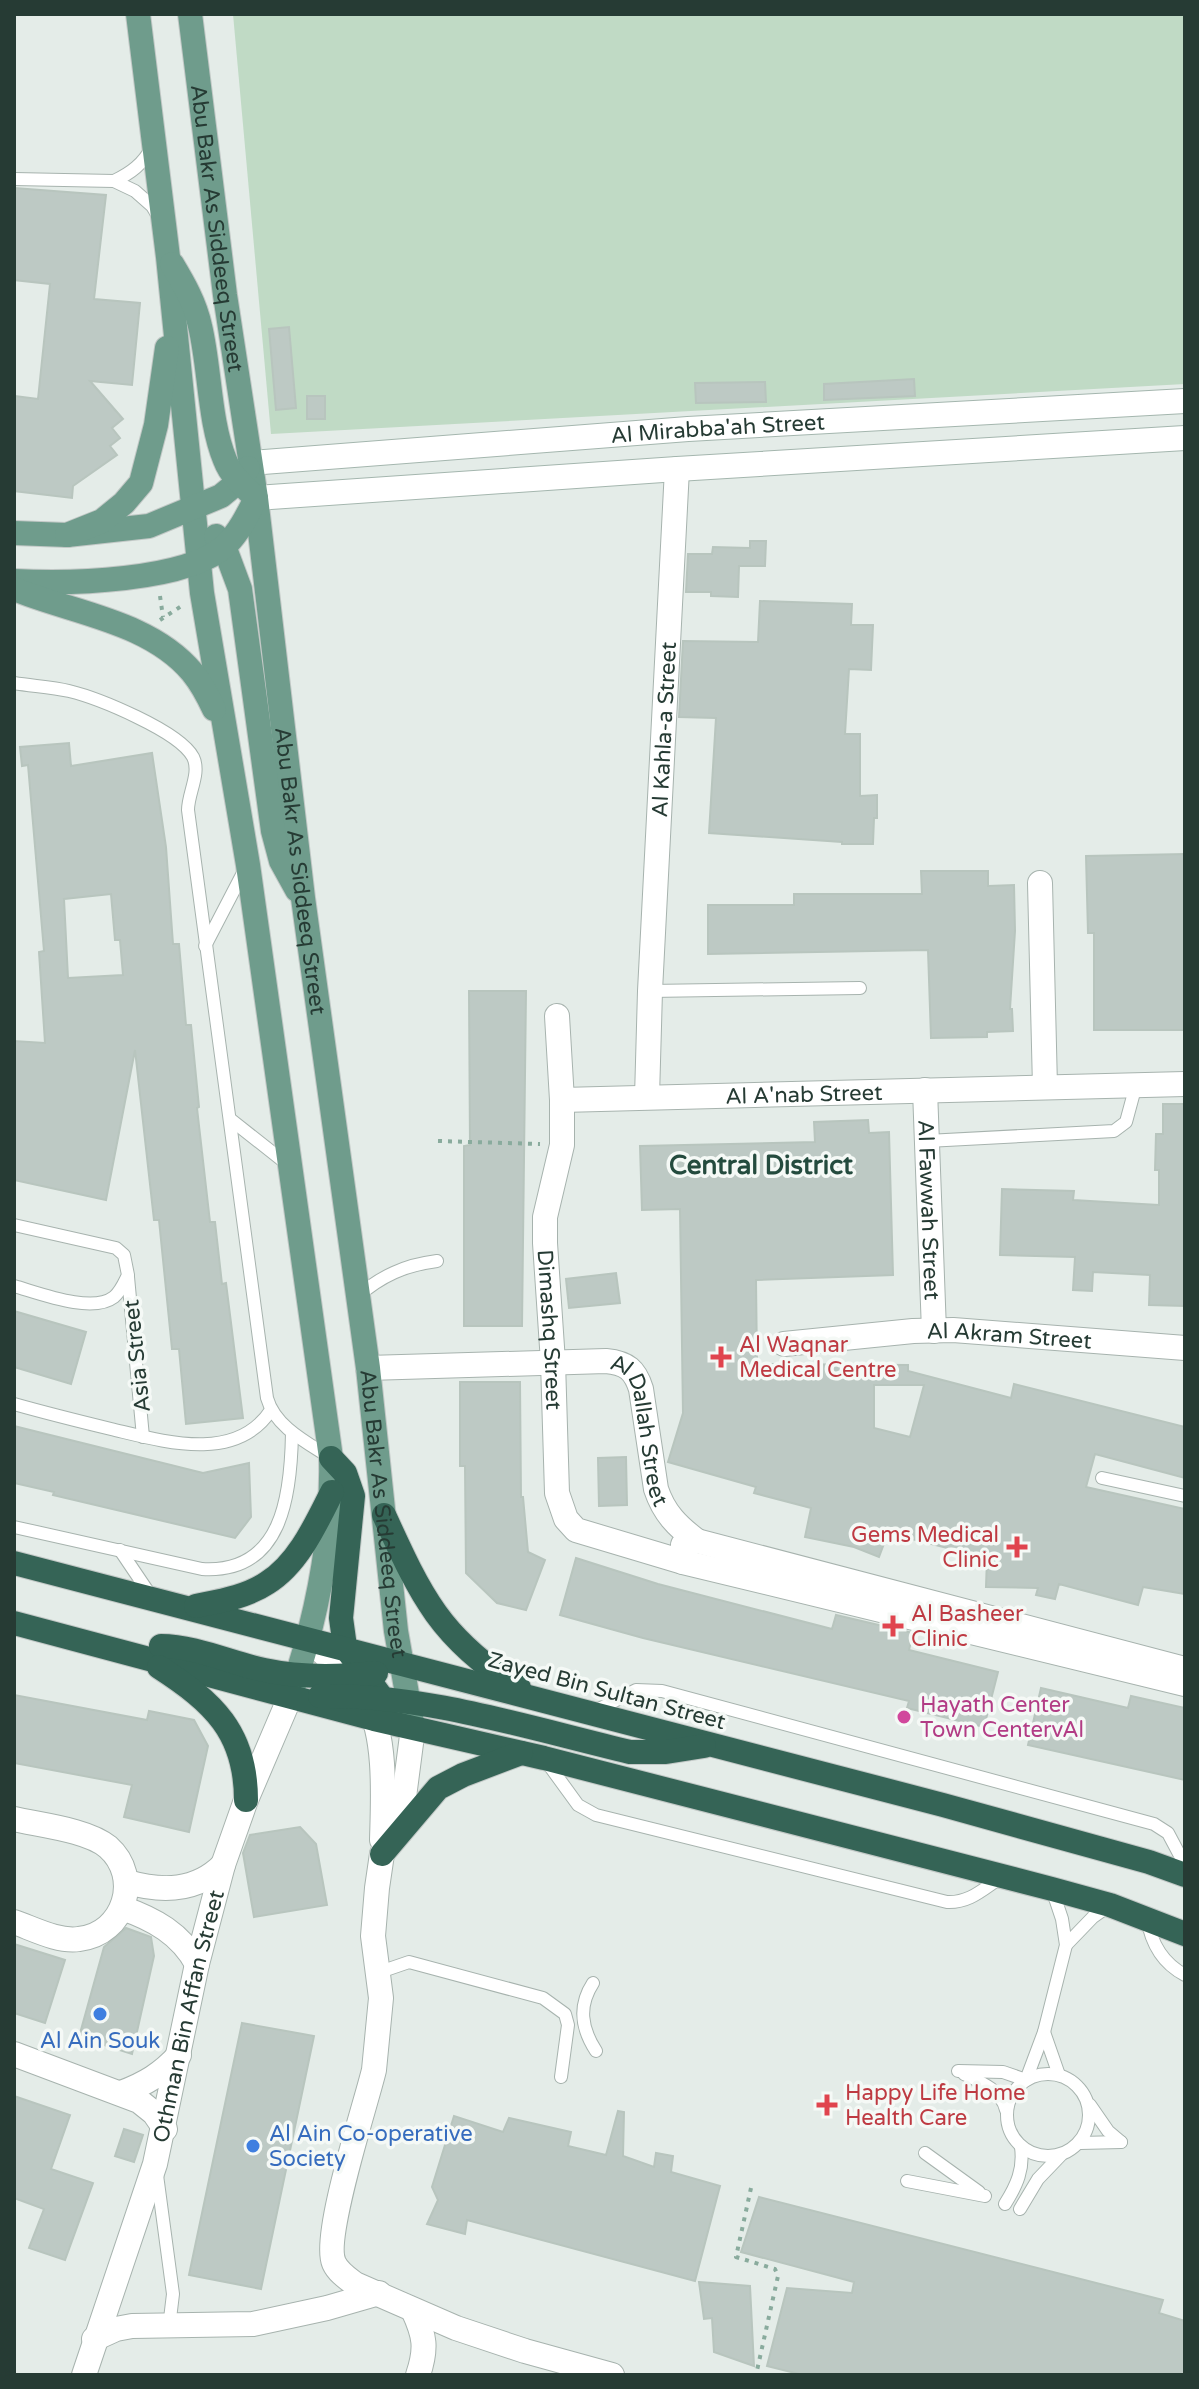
<svg xmlns="http://www.w3.org/2000/svg" width="1199" height="2389" font-family="'Varela Round',sans-serif">
	<rect width="100%" height="100%" fill="#e4ece8"/>
	<polygon fill="#c0dac5" points="233,14 1185,14 1185,384 271,434"/>
	<g fill="#bdc9c4" stroke="#b8c5be" stroke-width="2" fill-rule="evenodd">
		<polygon points="14,188 106,195 94,299 140,303 132,385 90,381 123,419 112,428 120,438 110,446 117,455 73,486 72,498 14,491 14,396 38,399 50,284 14,280"/>
		<polygon points="289,327 296,408 276,410 269,329"/>
		<polygon points="914,379 915,396 824,400 824,384"/>
		<polygon points="765,382 766,402 696,403 695,383"/>
		<rect x="307" y="396" width="18" height="23"/>
		<polygon points="750,541 766,541 765,566 739,566 738,597 711,596 711,592 686,592 688,554 712,554 713,547 750,548"/>
		<polygon points="760,601 852,604 851,625 873,625 871,670 849,669 845,734 860,734 860,796 877,795 877,818 874,818 873,844 842,844 842,842 709,833 716,718 679,717 683,641 758,642"/>
		<path d="M69,743L71,766L152,753L166,847L173,944H179L186,1025H191L199,1107L197,1108L210,1222H215L222,1284L226,1283L243,1418L186,1424L179,1349H172L159,1220H154L135,1050L106,1200L14,1180V1041L45,1043L39,952L44,951L28,765L22,766L20,747ZM111,894L115,940H120L123,975L68,978L64,899Z"/>
		<polygon points="1185,854 1185,1030 1094,1030 1094,933 1088,933 1086,856"/>
		<polygon points="921,871 988,871 988,886 1014,885 1015,931 1010,1009 1012,1009 1013,1031 987,1032 987,1037 931,1038 928,950 708,954 708,905 794,905 794,894 922,894"/>
		<polygon points="469,991 526,991 522,1326 464,1326 464,1146 470,1145"/>
		<polygon points="1163,1104 1185,1104 1185,1306 1149,1305 1150,1275 1093,1272 1092,1291 1073,1290 1075,1257 1000,1255 1002,1189 1074,1191 1073,1200 1159,1205 1159,1170 1155,1170 1156,1134 1163,1134"/>
		<path d="M868,1120L869,1133L889,1132L893,1275L756,1280L757,1364L908,1365V1371L1011,1398L1014,1384L1185,1427V1478L1095,1454L1086,1487L1185,1509V1594L1143,1587L1138,1605L1059,1584L1055,1599L1036,1595L1038,1588L986,1587L987,1558L888,1533L879,1557L854,1547L805,1537L811,1508L754,1493L756,1487L668,1462L683,1413L680,1209L642,1210L640,1146L815,1142L814,1122ZM874,1385H924L910,1437L874,1428Z"/>
		<polygon points="616,1273 620,1303 569,1308 566,1279"/>
		<polygon points="14,1311 86,1332 71,1384 14,1367"/>
		<polygon points="460,1382 520,1382 521,1497 523,1497 528,1552 545,1560 526,1610 497,1603 466,1573 465,1466 460,1466"/>
		<polygon points="14,1426 203,1473 249,1463 251,1517 235,1538 53,1495 54,1492 14,1483"/>
		<polygon points="626,1457 627,1505 599,1506 598,1458"/>
		<polygon points="576,1558 658,1584 832,1629 836,1615 913,1633 909,1650 998,1672 984,1727 907,1708 909,1701 643,1638 560,1615"/>
		<polygon points="1041,1688 1128,1708 1131,1696 1185,1708 1185,1780 1028,1745"/>
		<polygon points="14,1695 147,1720 149,1711 194,1720 208,1746 189,1832 124,1817 132,1785 14,1763"/>
		<polygon points="300,1827 316,1844 327,1905 254,1917 243,1853 250,1835"/>
		<polygon points="126,1928 151,1937 154,1956 132,2054 79,2037 104,1947"/>
		<polygon points="14,1944 65,1960 45,2023 14,2013"/>
		<polygon points="242,2023 314,2036 261,2289 189,2275"/>
		<polygon points="14,2096 70,2115 51,2169 93,2183 65,2260 29,2248 44,2209 14,2198"/>
		<polygon points="618,2111 624,2112 623,2156 654,2167 656,2153 673,2156 671,2172 720,2186 695,2281 467,2220 465,2234 427,2224 438,2200 432,2187 454,2116 503,2132 509,2118 571,2132 568,2146 606,2155"/>
		<polygon points="124,2129 143,2135 134,2162 115,2156"/>
		<polygon points="759,2197 1163,2300 1159,2313 1185,2321 1185,2375 803,2375 767,2366 787,2288 852,2293 854,2282 741,2252"/>
		<polygon points="699,2282 750,2286 754,2366 714,2352 712,2318 704,2319"/>
	</g>
	<g fill="none" stroke-linecap="round" stroke-linejoin="round">
		<defs>
			<g id="lane">
				<polyline points="14,179 114,181 135,191 152,206 158,216"/>
				<path d="M114,181C131,173 143,164 152,147"/>
				<path d="M14,683C32,686 51,687 69,691C98,698 179,731 193,757C201,773 188,793 188,810L267,1398C275,1427 308,1443 331,1458"/>
				<polyline points="205,946 244,871"/>
				<polyline points="650,991 860,988"/>
				<polyline points="230,1119 287,1164"/>
				<polyline points="927,1141 1114,1131 1126,1122 1136,1085"/>
				<path d="M14,1225L116,1248L124,1255L128,1275C124,1283 121,1291 114,1297C92,1314 39,1293 14,1286"/>
				<polyline points="128,1277 143,1437"/>
				<path d="M357,1297C381,1276 405,1265 437,1261"/>
				<path d="M14,1404C46,1413 78,1421 111,1429C162,1441 236,1464 271,1410"/>
				<polyline points="1102,1478 1185,1496"/>
				<path d="M14,1527L202,1569C283,1574 291,1494 292,1433"/>
				<polyline points="120,1550 151,1596"/>
				<polyline points="593,1712 636,1690 662,1691 1154,1824 1168,1833 1185,1865"/>
				<path d="M546,1761L578,1805L596,1815L947,1902C969,1903 982,1890 1000,1878"/>
				<path d="M1147,1918C1151,1943 1162,1963 1185,1975"/>
				<polyline points="1066,1945 1093,1917 1110,1905"/>
				<polyline points="377,1973 409,1962 543,1998 565,2014 568,2025 561,2077"/>
				<path d="M593,1983C578,2006 581,2028 596,2051"/>
				<polyline points="1044,2032 1059,2075"/>
				<polyline points="958,2071 1003,2072 1026,2080 1044,2032 1066,1945 1062,1919 1052,1889"/>
				<circle cx="1048" cy="2115" r="41"/>
				<path d="M964,2074C981,2082 1002,2091 1006,2110"/>
				<polyline points="1090,2105 1108,2131 1121,2142"/>
				<polyline points="1080,2143 1121,2142"/>
				<polyline points="925,2153 979,2192"/>
				<polyline points="157,2175 173,2294 169,2327"/>
				<polyline points="907,2181 985,2196"/>
				<path d="M1005,2204C1017,2185 1024,2169 1021,2147"/>
				<polyline points="1020,2209 1038,2179 1061,2155"/>
			</g>
			<g id="street">
				<polyline points="1040,883 1045,1087"/>
				<path id="s1" d="M557,1016L562,1100V1145L545,1217V1243L553,1362L557,1493L566,1519L576,1530L683,1562L1185,1684"/>
				<path id="s2" d="M925,1090L934,1331"/>
				<path id="s3" d="M647,1097L650,991L677,469"/>
				<path id="s4" d="M562,1100L1185,1084"/>
				<path id="s5" d="M784,1344L913,1331L953,1330L1185,1348"/>
				<path id="s6" d="M368,1368L606,1361C627,1363 635,1370 641,1389L656,1489C664,1513 677,1526 697,1541"/>
				<polyline points="683,1562 683,1545 687,1541 697,1541 1185,1669"/>
				<path d="M308,1638C328,1658 352,1679 367,1703C387,1736 383,1802 382,1840"/>
				<path d="M413,1728L404,1797L397,1819L382,1854L377,1888L373,1936L381,1998L374,2070C366,2104 322,2237 334,2263C338,2272 347,2278 355,2284L456,2328L525,2351L612,2375"/>
				<path d="M14,1819C40,1825 88,1830 108,1847C142,1877 125,1934 79,1939C58,1942 34,1929 14,1922"/>
				<path d="M127,1882C162,1892 196,1892 223,1865"/>
				<path d="M122,1908C154,1919 181,1934 197,1964"/>
				<polyline points="14,2054 139,2101 154,2113 165,2129"/>
				<path d="M121,2093C145,2084 162,2074 179,2055"/>
				<path d="M413,2310C425,2336 427,2348 418,2375"/>
				<polyline points="94,2339 116,2329 132,2326 253,2324 327,2308 379,2293"/>
				<path id="s7" d="M84,2375L155,2164L197,1964L223,1865L246,1800L290,1697"/>
			</g>
			<g id="secondary">
				<path id="s8" d="M251,463L688,429L1185,401"/>
				<polyline points="256,498 677,469 1185,438"/>
			</g>
			<g id="primary">
				<path d="M138,14L168,257L202,593L248,865L331,1458C333,1537 316,1620 291,1694"/>
				<path id="s9" d="M190,14L225,295L256,498L303,898L368,1368L396,1631L412,1722"/>
				<polyline points="14,533 67,535 149,526 221,496 238,482 248,468"/>
				<polyline points="67,535 102,521 124,503 141,483 156,425 167,348"/>
				<polyline points="216,536 224,546 240,589 273,831 281,861 297,890"/>
				<path d="M14,581C66,584 187,582 226,545C240,531 248,514 256,498C244,487 231,476 225,460C209,422 210,367 200,326C195,303 184,284 172,264"/>
				<path d="M14,589C72,613 149,621 192,672C201,683 208,696 214,709"/>
			</g>
			<g id="highway">
				<polyline points="331,1458 345,1473 353,1496 341,1618 345,1647 385,1702"/>
				<path d="M384,1515C421,1596 440,1638 519,1688"/>
				<polyline points="14,1563 943,1805 1149,1862 1185,1875"/>
				<path d="M196,1606C220,1601 246,1597 267,1583C298,1564 316,1524 332,1492"/>
				<polyline points="14,1623 374,1719 544,1758 1052,1889 1110,1905 1185,1934"/>
				<path d="M161,1646C195,1646 231,1663 264,1670C301,1678 339,1677 376,1673"/>
				<path d="M159,1667C213,1702 246,1732 246,1800"/>
				<path d="M320,1696C425,1694 528,1728 630,1752H666L704,1746"/>
				<polyline points="382,1854 438,1788 463,1775 521,1753"/>
			</g>
		</defs>
		<use href="#lane" stroke="#a7b3ae" stroke-width="14"/>
		<use href="#street" stroke="#a7b3ae" stroke-width="26"/>
		<use href="#secondary" stroke="#a4b6ae" stroke-width="26"/>
		<use href="#primary" stroke="#c2c8c6" stroke-width="26"/>
		<use href="#highway" stroke="#c2c8c6" stroke-width="26"/>
		<g stroke="#89ab9d" stroke-width="4" stroke-dasharray="4 6" stroke-linecap="butt">
			<polyline points="160,596 163,617"/>
			<polyline points="160,620 183,605"/>
			<polyline points="438,1141 540,1144"/>
			<polyline points="751,2188 736,2257 775,2269 778,2276 756,2375"/>
		</g>
		<use href="#lane" stroke="#fff" stroke-width="12"/>
		<use href="#street" stroke="#fff" stroke-width="24"/>
		<use href="#secondary" stroke="#fff" stroke-width="24"/>
		<use href="#primary" stroke="#6f9c8c" stroke-width="24"/>
		<use href="#highway" stroke="#356456" stroke-width="24"/>
	</g>
	<g fill="#e0444e" stroke="#f5f9f6" stroke-width="3">
		<path d="M717 1345h8v8h8v8h-8v8h-8v-8h-8v-8h8z"/>
		<path d="M1013 1535h8v8h8v8h-8v8h-8v-8h-8v-8h8z"/>
		<path d="M889 1614h8v8h8v8h-8v8h-8v-8h-8v-8h8z"/>
		<path d="M823 2093h8v8h8v8h-8v8h-8v-8h-8v-8h8z"/>
	</g>
	<circle fill="#d1479c" stroke="#f5f9f6" stroke-width="3" cx="904" cy="1717" r="8"/>
	<g fill="#3f7fe0" stroke="#f5f9f6" stroke-width="3">
		<circle cx="100" cy="2014" r="8"/>
		<circle cx="253" cy="2146" r="8"/>
	</g>
	<g text-anchor="middle" stroke-width="7" stroke-linejoin="round" paint-order="stroke">
		<g font-size="22" fill="#263b34" stroke="#f5f9f6">
			<text dy="8" stroke="none"><textPath href="#s9" startOffset="216">Abu Bakr As Siddeeq Street</textPath></text>
			<text dy="8" stroke="none"><textPath href="#s8" startOffset="468">Al Mirabba'ah Street</textPath></text>
			<text dy="8" stroke="none"><textPath href="#s3" startOffset="368">Al Kahla-a Street</textPath></text>
			<text dy="8" stroke="none"><textPath href="#s9" startOffset="864">Abu Bakr As Siddeeq Street</textPath></text>
			<text dy="8" stroke="none"><textPath href="#s4" startOffset="242">Al A'nab Street</textPath></text>
			<text dy="8" stroke="none"><textPath href="#s2" startOffset="120">Al Fawwah Street</textPath></text>
			<text dy="8" stroke="none"><textPath href="#s1" startOffset="316">Dimashq Street</textPath></text>
			<text dy="8" stroke="none"><textPath href="#s5" startOffset="226">Al Akram Street</textPath></text>
			<text transform="translate(136 1356) rotate(-96)" y="8">Asia Street</text>
			<text dy="8" stroke="none"><textPath href="#s6" startOffset="324">Al Dallah Street</textPath></text>
			<text dy="8" stroke="none"><textPath href="#s9" startOffset="1512">Abu Bakr As Siddeeq Street</textPath></text>
			<text transform="translate(607 1690) rotate(15)" y="8">Zayed Bin Sultan Street</text>
			<text dy="8" stroke="none"><textPath href="#s7" startOffset="374">Othman Bin Affan Street</textPath></text>
		</g>
		<g font-size="22" fill="#be3a42" stroke="#f5f9f6" text-anchor="start">
			<text x="739" y="1352">Al Waqnar<tspan x="739" dy="25">Medical Centre</tspan></text>
			<text x="999" y="1542" text-anchor="end">Gems Medical<tspan x="999" dy="25">Clinic</tspan></text>
			<text x="911" y="1621">Al Basheer<tspan x="911" dy="25">Clinic</tspan></text>
			<text x="845" y="2100">Happy Life Home<tspan x="845" dy="25">Health Care</tspan></text>
		</g>
		<g font-size="22" fill="#b23c85" stroke="#f5f9f6" text-anchor="start">
			<text x="920" y="1712">Hayath Center<tspan x="920" dy="25">Town CentervAl</tspan></text>
		</g>
		<g font-size="22" fill="#366cbe" stroke="#f5f9f6">
			<text x="100" y="2048">Al Ain Souk</text>
			<text x="269" y="2141" text-anchor="start">Al Ain Co-operative<tspan x="269" dy="25">Society</tspan></text>
		</g>
		<g font-size="26" font-weight="bold" fill="#244b3e" stroke="#f5f9f6">
			<text x="761" y="1174">Central District</text>
		</g>
	</g>
	<rect width="1199" height="2389" fill="none" stroke="#263b34" stroke-width="32"/>
</svg>
